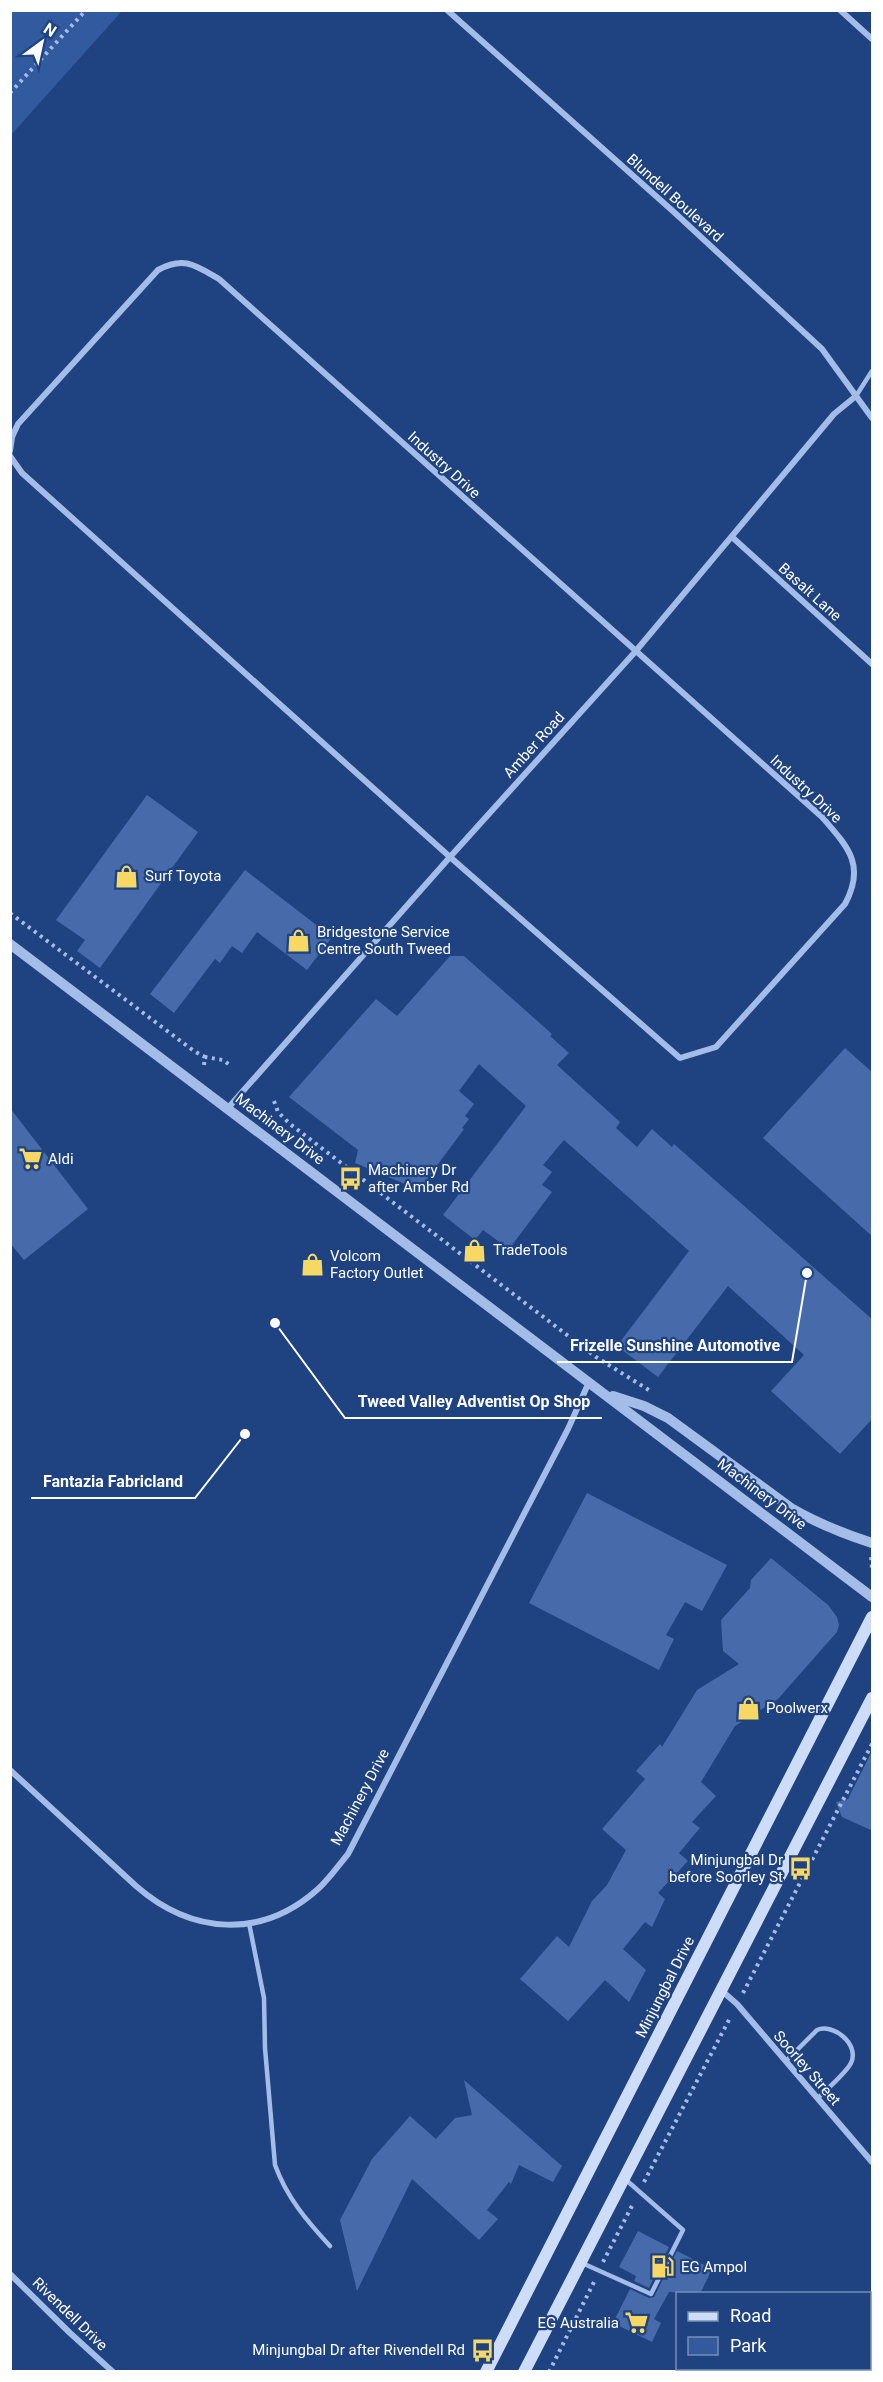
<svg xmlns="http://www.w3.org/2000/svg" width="883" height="2382" font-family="Roboto,sans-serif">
	<rect width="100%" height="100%" fill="#1f4280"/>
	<polygon fill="#325a9f" points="11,10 122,11 11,135 10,11"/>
	<g fill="#476baa">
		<polygon points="147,795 198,832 100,968 77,951 85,940 56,920"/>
		<polygon points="245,870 332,937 307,970 257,932 242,953 232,946 220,963 215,959 174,1013 150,994"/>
		<polygon points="450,956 464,956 552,1034 550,1036 569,1053 557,1065 620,1122 616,1128 637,1147 652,1129 672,1147 674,1144 873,1320 873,1418 840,1454 771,1391 804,1355 728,1286 658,1377 617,1346 689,1251 564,1140 543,1165 552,1172 542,1185 552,1192 509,1249 483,1230 475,1240 443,1215 526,1106 479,1064 459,1091 474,1104 465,1116 469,1119 462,1128 464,1129 419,1190 355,1163 358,1150 289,1097 376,999 397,1016"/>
		<polygon points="845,1048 873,1073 873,1237 763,1138"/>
		<polygon points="10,1108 88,1209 24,1260 10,1243"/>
		<polygon points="587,1493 727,1565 702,1611 685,1602 666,1635 674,1639 659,1670 529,1603"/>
		<polygon points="771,1558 828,1605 837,1617 839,1625 837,1632 778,1699 735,1726 701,1782 716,1796 692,1822 700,1828 679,1853 688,1861 658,1893 665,1899 652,1927 645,1922 623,1949 646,1970 629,2002 605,1980 568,2021 520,1979 557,1936 569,1947 592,1901 607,1885 626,1850 602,1829 645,1779 636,1771 660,1744 662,1747 697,1690 739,1664 723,1651 721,1620 750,1588 751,1580"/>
		<polygon points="873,1749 873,1831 842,1817 836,1802 848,1799"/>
		<polygon points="464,2080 562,2166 553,2182 519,2165 511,2184 509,2182 487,2210 498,2219 479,2240 412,2179 357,2291 340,2220 372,2159 410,2116 436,2139 455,2118 472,2115"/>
		<polygon points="638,2231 669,2247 649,2288 634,2281 636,2276 619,2267"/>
		<polygon points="677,2251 712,2269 700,2294 669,2292 654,2319 661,2323 652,2342 613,2323 630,2289 649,2298 654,2297"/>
	</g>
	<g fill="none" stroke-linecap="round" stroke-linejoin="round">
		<g stroke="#a3bde8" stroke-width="4" stroke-dasharray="3 4.5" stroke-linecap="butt">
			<polyline points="10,93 86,10"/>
			<polyline points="10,913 194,1051 205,1057"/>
			<polyline points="204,1065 205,1057 223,1060 231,1066"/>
			<polyline points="274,1101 278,1112 290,1124 596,1357 652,1392"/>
			<polyline points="871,1557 872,1568"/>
			<polyline points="743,1993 872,1744"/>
			<polyline points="644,2182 731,2016"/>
			<polyline points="603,2262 634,2202"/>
			<polyline points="549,2372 595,2280"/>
		</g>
		<g stroke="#a3bde8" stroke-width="4.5">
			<polyline points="856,396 872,371"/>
			<path d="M249,1923L264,1998L265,2048L275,2165C287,2198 307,2221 330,2246"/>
			<path d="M786,2061L817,2030C833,2023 860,2044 851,2063C846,2073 826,2090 818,2098"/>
			<polyline points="582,2263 651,2294 683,2230 625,2179"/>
		</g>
		<g stroke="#a3bde8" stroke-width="6">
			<polyline points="447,10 675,213 822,349 872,418"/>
			<polyline points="840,10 872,39"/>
			<path d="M10,451L12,437L18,424L158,270C184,256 195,265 219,279L822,817C848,847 866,865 845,904L716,1047L680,1058L450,857L22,473L10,456"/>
			<polyline points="732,537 872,664"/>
			<polyline points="228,1108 450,857 635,652 834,414 856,396"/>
			<path d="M10,1770L136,1886C191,1934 261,1940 318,1889C329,1879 338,1866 348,1854L568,1429L589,1382"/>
			<polyline points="722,1991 737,2004 872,2162"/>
			<polyline points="10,2274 70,2333 113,2372"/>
		</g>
		<g stroke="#a3bde8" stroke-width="10">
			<polyline points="10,944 872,1597"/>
			<path d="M613,1396L644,1406L668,1418L791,1508C817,1523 844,1534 872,1543"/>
		</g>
		<g stroke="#ceddf7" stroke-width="12">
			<polyline points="486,2372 872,1617"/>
			<polyline points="524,2372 872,1698"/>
		</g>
	</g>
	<defs>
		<symbol id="shop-bare" viewBox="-9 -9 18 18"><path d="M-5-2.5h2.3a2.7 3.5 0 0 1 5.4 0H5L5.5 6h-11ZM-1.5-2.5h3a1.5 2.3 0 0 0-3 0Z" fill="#f7d863" stroke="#1f4280" stroke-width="2.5" paint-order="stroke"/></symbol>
		<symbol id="supermarket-bare" viewBox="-9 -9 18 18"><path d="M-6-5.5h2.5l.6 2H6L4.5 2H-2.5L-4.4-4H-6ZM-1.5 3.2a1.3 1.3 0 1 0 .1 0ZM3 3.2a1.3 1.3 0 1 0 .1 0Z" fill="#f7d863" stroke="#1f4280" stroke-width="2.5" paint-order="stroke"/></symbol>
		<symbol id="bus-bare" viewBox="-9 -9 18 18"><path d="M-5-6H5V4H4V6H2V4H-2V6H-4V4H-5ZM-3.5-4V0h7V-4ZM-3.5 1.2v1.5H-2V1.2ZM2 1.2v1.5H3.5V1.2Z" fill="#f7d863" stroke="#1f4280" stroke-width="2.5" paint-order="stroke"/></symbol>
		<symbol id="fuel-bare" viewBox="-9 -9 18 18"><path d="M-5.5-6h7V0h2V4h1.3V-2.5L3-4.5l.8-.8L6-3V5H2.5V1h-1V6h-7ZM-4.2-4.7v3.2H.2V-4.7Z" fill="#f7d863" stroke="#1f4280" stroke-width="2.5" paint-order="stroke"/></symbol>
	</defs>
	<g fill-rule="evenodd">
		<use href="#shop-bare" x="110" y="860" width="33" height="33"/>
		<use href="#shop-bare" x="282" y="924" width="33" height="33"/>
		<use href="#supermarket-bare" x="14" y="1142" width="33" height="33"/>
		<use href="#bus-bare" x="334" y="1162" width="33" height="33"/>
		<use href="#shop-bare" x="458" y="1234" width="33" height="33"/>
		<use href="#shop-bare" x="296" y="1248" width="33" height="33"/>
		<use href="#shop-bare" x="732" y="1692" width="33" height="33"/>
		<use href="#bus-bare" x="784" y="1852" width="33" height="33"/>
		<use href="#fuel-bare" x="646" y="2250" width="33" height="33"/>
		<use href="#supermarket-bare" x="620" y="2306" width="33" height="33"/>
		<use href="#bus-bare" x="466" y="2334" width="33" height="33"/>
	</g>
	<g text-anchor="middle" stroke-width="4.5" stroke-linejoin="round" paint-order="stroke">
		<g font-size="15" fill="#fff" stroke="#1f4280">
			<text transform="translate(675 198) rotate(42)" y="5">Blundell Boulevard</text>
			<text transform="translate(444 465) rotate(42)" y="5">Industry Drive</text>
			<text transform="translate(810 592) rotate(42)" y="5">Basalt Lane</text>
			<text transform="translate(534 745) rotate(-48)" y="5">Amber Road</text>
			<text transform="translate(806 789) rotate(43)" y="5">Industry Drive</text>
			<text transform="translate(280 1129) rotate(37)" y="5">Machinery Drive</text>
			<text transform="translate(762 1494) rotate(37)" y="5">Machinery Drive</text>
			<text transform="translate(360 1797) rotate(-62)" y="5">Machinery Drive</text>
			<text transform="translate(665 1987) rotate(-63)" y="5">Minjungbal Drive</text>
			<text transform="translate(807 2068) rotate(49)" y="5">Soorley Street</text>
			<text transform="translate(70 2314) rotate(44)" y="5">Rivendell Drive</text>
		</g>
		<g font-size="15" fill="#fff" stroke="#1f4280" text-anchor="start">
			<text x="145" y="881">Surf Toyota</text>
			<text x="317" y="937">Bridgestone Service<tspan x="317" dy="17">Centre South Tweed</tspan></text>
			<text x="48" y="1164">Aldi</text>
			<text x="368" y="1175">Machinery Dr<tspan x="368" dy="17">after Amber Rd</tspan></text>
			<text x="493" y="1255">TradeTools</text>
			<text x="330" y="1261">Volcom<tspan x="330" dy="17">Factory Outlet</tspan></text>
			<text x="766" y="1713">Poolwerx</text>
			<text x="783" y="1865" text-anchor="end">Minjungbal Dr<tspan x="783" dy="17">before Soorley St</tspan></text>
			<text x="681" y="2272">EG Ampol</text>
			<text x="619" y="2328" text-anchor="end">EG Australia</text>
			<text x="465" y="2355" text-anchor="end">Minjungbal Dr after Rivendell Rd</text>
		</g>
	</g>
	<path fill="none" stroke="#fff" stroke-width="2" d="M807 1273L792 1362H557M275 1323L345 1418H602M245 1434L195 1498H31"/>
	<g fill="#fff" stroke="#1f4280" stroke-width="2">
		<circle cx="807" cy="1273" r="6"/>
		<circle cx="275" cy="1323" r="6"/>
		<circle cx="245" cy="1434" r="6"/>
	</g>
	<g font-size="16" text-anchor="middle" font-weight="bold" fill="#fff" stroke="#1f4280" stroke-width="4.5" stroke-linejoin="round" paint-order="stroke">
		<text x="675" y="1351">Frizelle Sunshine Automotive</text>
		<text x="474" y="1407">Tweed Valley Adventist Op Shop</text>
		<text x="113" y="1487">Fantazia Fabricland</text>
	</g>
	<rect width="883" height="2382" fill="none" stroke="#ffffff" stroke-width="24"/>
	<rect x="676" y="2292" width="195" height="78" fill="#1f4280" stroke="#798eb3" stroke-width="1.5"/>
	<rect x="688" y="2312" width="30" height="9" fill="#ceddf7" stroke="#798eb3" stroke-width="1.5"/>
	<text x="730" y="2322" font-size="18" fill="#ffffff">Road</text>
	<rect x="688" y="2337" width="30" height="18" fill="#325a9f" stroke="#798eb3" stroke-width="1.5"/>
	<text x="730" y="2352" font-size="18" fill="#ffffff">Park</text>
	<g transform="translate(42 42) rotate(33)" stroke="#1f4280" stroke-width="4.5" paint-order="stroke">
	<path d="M0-4.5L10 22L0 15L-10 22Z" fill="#ffffff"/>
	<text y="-9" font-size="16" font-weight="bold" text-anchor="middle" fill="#ffffff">N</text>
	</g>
</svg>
